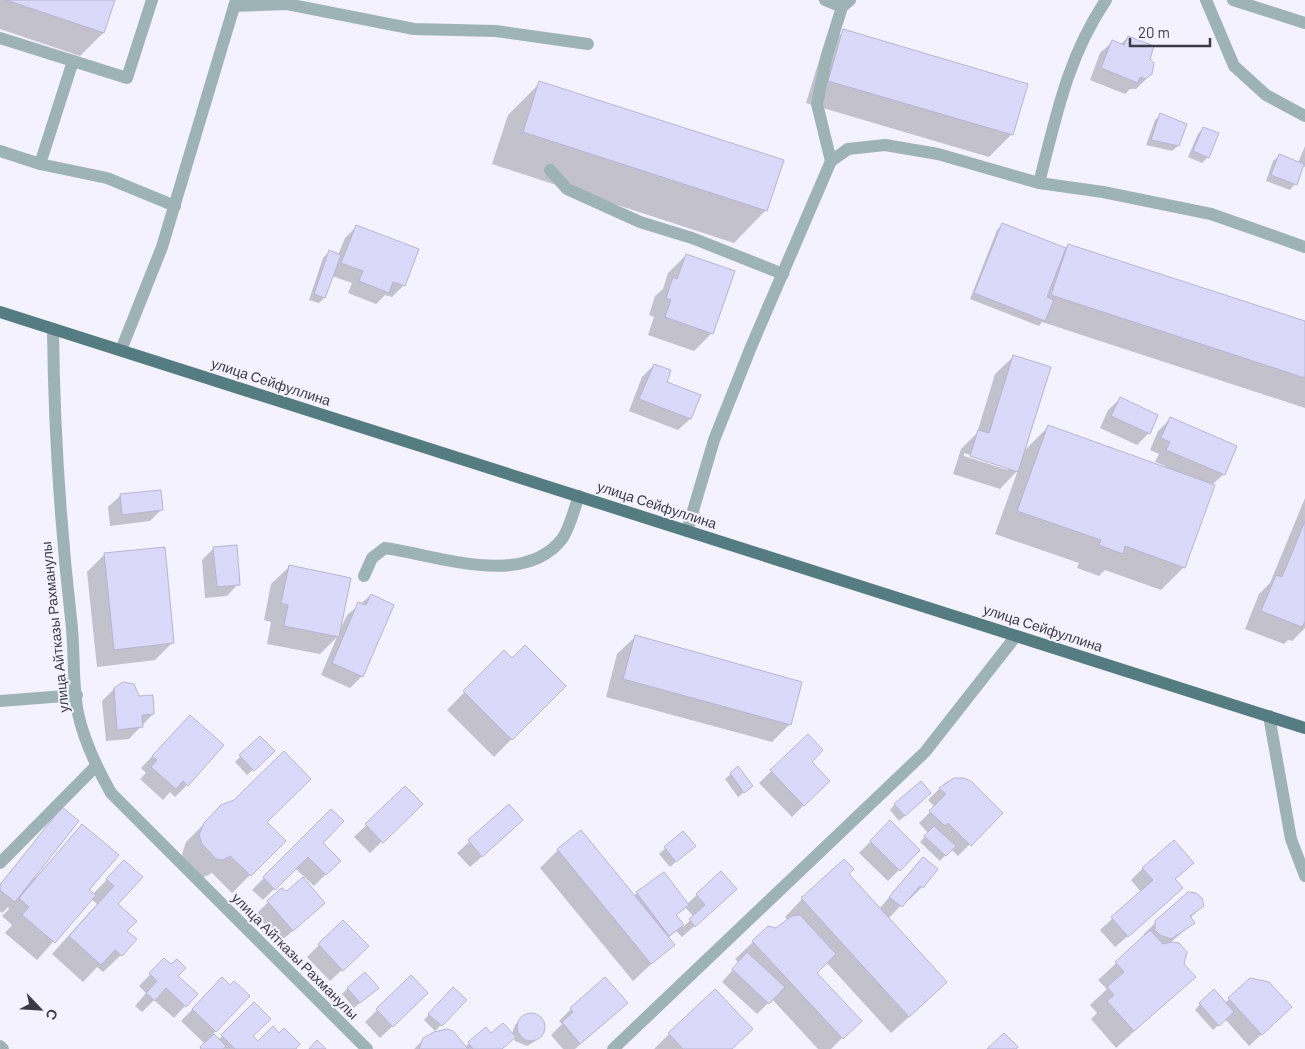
<svg xmlns="http://www.w3.org/2000/svg" width="1305" height="1049" font-family="Barlow,sans-serif">
	<rect width="100%" height="100%" fill="#f4f2ff"/>
	<g fill="#0003" fill-rule="evenodd">
		<polygon points="0,0 114,0 103,33 80,56 0,29"/>
		<polygon points="844,31 1012,134 989,157 806,103 821,54"/>
		<polygon points="1128,37 1151,73 1148,77 1136,89 1130,89 1125,94 1090,80 1100,53 1112,42 1120,45"/>
		<polygon points="540,83 766,210 734,243 492,164 508,115"/>
		<polygon points="1161,115 1178,146 1172,151 1146,145 1155,120"/>
		<polygon points="1203,128 1208,157 1202,163 1188,157 1198,134"/>
		<polygon points="1305,146 1305,167 1302,166 1295,184 1290,190 1266,181 1273,161 1279,156 1298,163"/>
		<polygon points="1003,224 1065,249 1068,245 1305,323 1305,408 1042,322 1039,326 970,299 997,230"/>
		<polygon points="357,226 418,250 403,286 392,297 385,295 376,304 348,293 352,283 332,276 324,298 319,303 309,300 323,258 329,252 338,255 345,238"/>
		<polygon points="686,255 712,333 694,351 648,335 654,317 649,315 655,296 663,289 668,273"/>
		<path d="M1013,357L1023,452L1048,427L1164,468L1165,466L1155,462L1159,454L1150,450L1158,431L1170,419L1224,474L1213,484L1184,567L1161,590L1105,570L1099,576L1077,568L1079,563L995,534L1018,470L1000,489L953,474L961,449L977,433L995,374ZM964,453L1008,467V470L964,456Z"/>
		<polygon points="654,365 666,382 699,396 690,419 678,430 629,411 642,377"/>
		<polygon points="1120,399 1149,433 1137,445 1100,428 1108,410"/>
		<polygon points="120,496 162,509 150,521 110,526 108,507"/>
		<polygon points="1305,498 1305,628 1292,641 1288,640 1284,644 1245,629 1259,594 1270,583"/>
		<polygon points="214,548 238,584 227,596 205,598 202,560"/>
		<polygon points="105,554 173,642 155,660 97,667 87,572"/>
		<polygon points="289,567 340,630 347,615 371,595 362,676 350,688 321,675 337,637 320,654 267,644 271,622 264,620 271,584"/>
		<polygon points="635,637 789,725 772,742 606,697 617,654"/>
		<polygon points="504,652 512,659 564,686 494,757 447,710"/>
		<polygon points="114,689 139,697 153,714 129,739 106,741 102,701"/>
		<polygon points="190,716 187,785 175,797 170,792 163,800 140,779 146,773 141,768"/>
		<polygon points="808,736 810,762 828,781 792,817 759,783"/>
		<polygon points="260,737 268,757 247,775 235,762"/>
		<polygon points="738,768 746,791 738,797 725,779"/>
		<polygon points="954,779 1001,813 958,856 951,849 940,861 920,842 928,833 919,823 935,807 928,800 946,782"/>
		<polygon points="405,788 409,816 370,853 354,837"/>
		<polygon points="924,799 899,821 890,810 895,804"/>
		<polygon points="222,806 266,823 284,841 232,893 212,873 204,877 198,877 184,862 182,854 186,842"/>
		<polygon points="509,806 510,832 470,867 457,853"/>
		<polygon points="62,809 34,876 35,878 82,826 87,890 93,894 124,862 116,905 121,955 103,972 97,967 83,982 52,954 97,904 91,899 37,960 5,933 12,925 2,916 9,909 8,907 2,913 0,911 0,884"/>
		<polygon points="331,810 321,843 339,861 314,886 295,868 263,900 252,890"/>
		<polygon points="890,822 919,850 888,881 859,853"/>
		<polygon points="683,832 688,851 670,867 659,854"/>
		<path d="M558,850L634,896L637,893L687,904L721,873L723,901L682,937L676,931L668,938L673,944L633,981L540,868ZM685,907L694,917L683,927L675,916Z"/>
		<polygon points="923,858 936,869 922,887 910,899 908,898 888,919 928,1000 891,1033 826,962 816,973 842,1038 831,1049 818,1049 772,999 757,1014 722,982 739,963 735,959 753,942 788,920 785,917 802,899 847,874 879,909"/>
		<polygon points="1192,863 1174,880 1170,900 1115,947 1100,930 1141,892 1131,880 1143,868"/>
		<polygon points="281,890 311,915 280,942 256,914"/>
		<polygon points="1203,905 1190,918 1193,923 1170,943 1183,965 1194,977 1116,1048 1091,1019 1097,1013 1090,1005 1107,989 1098,980 1144,938 1144,934 1156,922"/>
		<polygon points="343,921 355,958 330,981 307,957"/>
		<polygon points="164,960 177,976 185,1006 174,1018 154,1000 142,1012 135,1006 146,993 139,986"/>
		<polygon points="411,977 415,1005 380,1038 365,1022"/>
		<polygon points="1250,979 1279,1018 1249,1046 1225,1019 1213,1030 1195,1010 1200,1004 1225,1003"/>
		<polygon points="230,987 249,996 213,1034 218,1040 254,1004 251,1036 258,1043 294,1049 200,1049 205,1044 181,1021 210,991"/>
		<polygon points="348,988 371,993 354,1008 342,994"/>
		<polygon points="453,989 465,1000 435,1031 424,1020"/>
		<polygon points="714,991 731,1049 654,1049 669,1034"/>
		<polygon points="571,1009 614,1015 575,1049 563,1049 551,1035 562,1024 559,1021"/>
		<polygon points="533,1014 540,1017 544,1028 534,1042 527,1046 515,1041 514,1037 502,1049 414,1049 424,1039 465,1047 485,1029 491,1035 512,1034 515,1025 521,1019"/>
	</g>
	<g fill="#dad9f9" stroke="#b6b5d3">
		<polygon points="6,0 115,0 104,33"/>
		<polygon points="843,29 1028,84 1013,135 828,81"/>
		<polygon points="1128,36 1154,46 1150,59 1154,63 1152,74 1145,79 1140,77 1138,83 1101,68 1112,40 1124,45"/>
		<polygon points="539,81 784,160 767,211 523,132"/>
		<polygon points="1160,113 1187,124 1179,146 1151,140"/>
		<polygon points="1203,127 1219,133 1209,158 1193,151"/>
		<polygon points="1279,154 1304,164 1297,185 1271,175"/>
		<polygon points="1002,223 1066,248 1047,297 1054,300 1045,321 974,293"/>
		<polygon points="356,225 419,249 405,286 393,282 389,293 359,281 363,271 341,263"/>
		<polygon points="1068,244 1305,321 1305,378 1051,295"/>
		<polygon points="329,250 341,255 325,298 314,294"/>
		<polygon points="686,254 735,271 713,334 665,317 671,300 666,298 673,277 677,279"/>
		<polygon points="1013,355 1051,367 1018,472 970,456 978,430 989,433"/>
		<polygon points="654,364 671,370 667,382 701,395 691,419 639,399"/>
		<polygon points="1120,397 1158,415 1150,434 1111,416"/>
		<polygon points="1170,417 1237,446 1225,475 1166,450 1170,442 1161,438"/>
		<polygon points="1048,425 1215,485 1185,568 1125,546 1123,554 1099,545 1101,540 1017,511"/>
		<polygon points="161,490 163,510 122,515 120,494"/>
		<polygon points="1305,521 1305,622 1302,627 1261,611 1276,575 1282,577"/>
		<polygon points="237,545 240,585 217,587 213,547"/>
		<polygon points="165,547 174,643 114,650 104,553"/>
		<polygon points="289,565 351,578 339,637 284,626 288,605 281,603"/>
		<polygon points="371,594 394,605 363,677 332,663 358,602 366,605"/>
		<polygon points="635,635 802,682 791,725 623,679"/>
		<polygon points="525,645 566,686 512,740 463,691 504,650 512,658"/>
		<polygon points="123,682 134,684 139,696 153,695 154,714 142,715 143,727 117,730 114,688"/>
		<polygon points="190,715 224,745 188,786 183,781 176,789 151,767 157,760 152,756"/>
		<polygon points="808,734 823,750 812,762 830,781 804,806 770,770"/>
		<polygon points="260,736 275,751 254,771 239,755"/>
		<polygon points="284,751 311,779 267,822 286,841 251,876 230,856 223,860 216,859 202,844 199,835 204,823 221,805 234,800"/>
		<polygon points="738,766 753,786 744,793 730,773"/>
		<polygon points="954,778 964,778 972,782 1003,813 971,846 948,823 945,826 929,811 946,794 939,788"/>
		<polygon points="921,781 931,793 905,816 894,804"/>
		<polygon points="405,786 423,804 383,843 365,824"/>
		<polygon points="509,804 523,820 482,857 468,840"/>
		<polygon points="62,807 79,821 15,902 0,890 0,885"/>
		<polygon points="331,809 344,821 323,843 341,861 326,875 308,857 275,890 263,877"/>
		<polygon points="890,820 920,850 900,871 870,841"/>
		<polygon points="82,824 119,855 89,890 96,895 55,943 22,915 29,907 19,898"/>
		<polygon points="934,826 956,846 946,856 924,836"/>
		<polygon points="581,830 675,945 651,964 557,849"/>
		<polygon points="683,831 696,846 676,862 664,847"/>
		<polygon points="1174,840 1194,863 1175,879 1183,888 1128,937 1111,917 1153,880 1142,868"/>
		<polygon points="923,857 938,869 923,888 920,886 902,907 889,897"/>
		<polygon points="844,859 854,869 849,874 947,982 909,1017 801,898"/>
		<polygon points="124,860 143,877 118,904 137,921 127,931 137,939 122,956 115,950 101,965 69,936 114,886 106,879"/>
		<polygon points="721,871 737,889 695,927 689,919 705,905 696,894"/>
		<polygon points="664,872 689,905 676,915 684,925 669,936 636,892"/>
		<polygon points="303,877 325,903 293,931 267,901 281,888 287,891"/>
		<polygon points="1188,892 1196,893 1202,898 1204,906 1190,916 1195,923 1171,939 1160,935 1155,930 1155,921"/>
		<polygon points="800,915 836,954 817,973 862,1021 843,1039 752,941 768,926 776,928 792,916"/>
		<polygon points="343,920 369,946 343,971 318,944"/>
		<polygon points="1150,930 1163,944 1171,942 1179,943 1187,952 1184,964 1196,977 1134,1031 1107,1001 1114,995 1107,987 1124,972 1115,962"/>
		<polygon points="747,952 785,987 769,1004 732,969"/>
		<polygon points="164,958 171,964 177,959 186,968 178,976 198,994 186,1007 166,988 155,1001 146,993 157,981 149,973"/>
		<polygon points="365,972 379,988 360,1003 347,988"/>
		<polygon points="411,975 428,993 393,1027 376,1009"/>
		<polygon points="222,977 230,985 234,981 250,996 216,1032 192,1009"/>
		<polygon points="605,977 628,1003 580,1044 562,1022 573,1012 570,1008"/>
		<polygon points="1250,978 1269,982 1292,1007 1262,1035 1228,998"/>
		<polygon points="453,987 467,1000 442,1026 428,1014"/>
		<polygon points="715,989 753,1029 732,1049 683,1049 668,1033"/>
		<polygon points="1214,989 1234,1012 1219,1026 1199,1003"/>
		<polygon points="254,1002 271,1019 253,1036 258,1041 273,1026 279,1033 284,1028 300,1044 296,1049 235,1049 221,1035"/>
		<circle cx="531" cy="1027" r="14"/>
		<polygon points="503,1023 516,1037 502,1049 473,1049 468,1042 486,1027 491,1033"/>
		<polygon points="447,1029 453,1031 468,1049 419,1049 423,1038 434,1032"/>
		<polygon points="1004,1033 1018,1047 1016,1049 987,1049"/>
		<polygon points="214,1034 226,1046 223,1049 201,1049 200,1047"/>
		<polygon points="317,1040 326,1049 309,1049"/>
	</g>
	<g fill="none" stroke-linecap="round" stroke-linejoin="round">
		<g stroke="#9eb3b6" stroke-width="12">
			<polyline points="825,0 842,7"/>
			<polyline points="1206,0 1234,66 1266,95 1305,116"/>
			<polyline points="1233,0 1305,23"/>
			<polyline points="234,6 287,4 414,29 496,31 588,44"/>
			<polyline points="0,38 127,78 152,0"/>
			<polyline points="0,151 40,164 107,178 175,206"/>
			<polyline points="831,161 848,149 885,145 938,154 1039,183 1103,192 1211,214 1305,247"/>
			<polyline points="40,164 73,61"/>
			<polyline points="550,170 567,189 598,203 640,222 692,238 783,274"/>
			<path d="M1039,183C1056,117 1067,58 1106,0"/>
			<path d="M53,329C54,426 60,522 71,619C75,650 72,683 78,713C84,742 97,768 111,793L367,1049"/>
			<polyline points="121,350 162,247 236,0"/>
			<polyline points="687,531 714,440 751,347 831,161 817,104 827,55 842,7 850,0"/>
			<path d="M364,576L372,558L385,548C436,555 523,589 562,539C570,528 574,509 579,496"/>
			<polyline points="0,701 77,695"/>
			<polyline points="1269,716 1291,839 1305,876"/>
			<polyline points="0,863 96,766"/>
			<polyline points="0,1046 3,1049"/>
			<polyline points="613,1049 925,752 1016,636"/>
		</g>
		<polyline stroke="#547c81" stroke-width="12" points="0,312 1305,728"/>
	</g>
	<g text-anchor="middle" stroke-width="4" stroke-linejoin="round" paint-order="stroke">
		<g font-size="14" fill="#3c3a46" stroke="#f4f2ff">
			<text transform="translate(271 382) rotate(18)" y="5">улица Сейфуллина</text>
			<text transform="translate(657 505) rotate(18)" y="5">улица Сейфуллина</text>
			<text transform="translate(55 627) rotate(-96)" y="5">улица Айтказы Рахманулы</text>
			<text transform="translate(1043 628) rotate(18)" y="5">улица Сейфуллина</text>
			<text transform="translate(295 956) rotate(45)" y="5">улица Айтказы Рахманулы</text>
		</g>
	</g>
	<g transform="translate(40 1009) rotate(115)" stroke="#f4f2ff" stroke-width="4" paint-order="stroke">
	<path d="M0-4L9 19L0 12L-9 19Z" fill="#3c3a46"/>
	<text y="-8" font-size="14" font-weight="bold" text-anchor="middle" fill="#3c3a46">С</text>
	</g>
	<path d="M1130 38v8h80v-8" fill="none" stroke="#3c3a46" stroke-width="2.5"/>
	<text x="1138" y="38" font-size="15" fill="#3c3a46" stroke="#f4f2ff" stroke-width="4" paint-order="stroke">20 m</text>
</svg>
